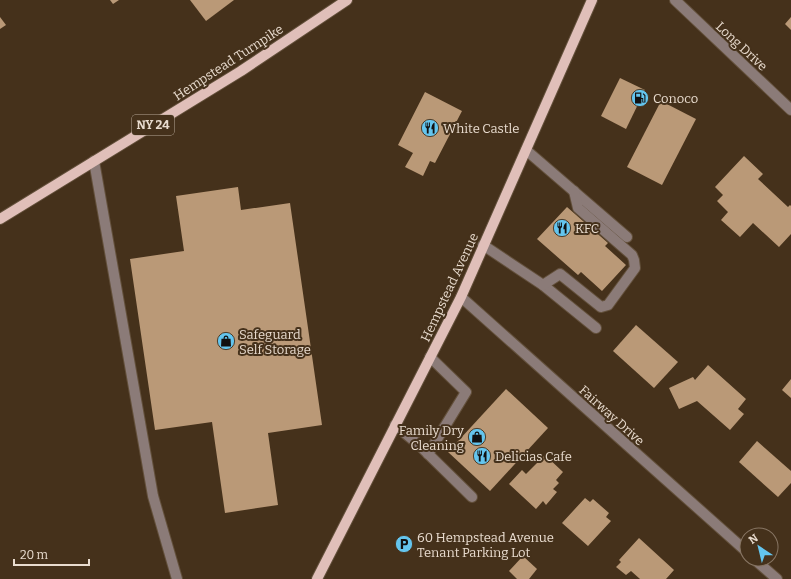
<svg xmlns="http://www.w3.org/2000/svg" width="791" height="579" font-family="Bitter,serif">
	<rect width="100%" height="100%" fill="#45311b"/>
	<g fill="#ba9977">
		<polygon points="110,0 119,0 113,4"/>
		<polygon points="190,0 234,0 206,21"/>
		<polygon points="0,17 6,25 0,29"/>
		<polygon points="791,17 791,30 785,24"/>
		<polygon points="620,78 645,90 626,129 601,116"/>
		<polygon points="425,92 462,111 435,163 430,161 423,176 405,167 413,153 398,145"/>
		<polygon points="661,101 696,119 662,185 627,167"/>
		<polygon points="744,156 763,174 758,179 788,207 790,205 791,206 791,234 779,247 753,223 740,237 721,220 728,212 717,201 723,195 715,187"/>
		<polygon points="238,187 241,210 290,203 322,425 268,433 278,505 225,513 212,422 155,430 130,259 184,251 176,196"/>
		<polygon points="567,207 608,243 605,246 626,265 602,291 581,272 578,275 537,239"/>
		<polygon points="636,325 678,362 654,388 613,351"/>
		<polygon points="708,365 746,399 738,409 744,414 730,430 697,401 679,409 669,388 693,377 695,380"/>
		<polygon points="791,379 791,398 782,390"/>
		<polygon points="506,389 548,428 490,491 448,452"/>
		<polygon points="757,441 791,471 791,483 778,497 739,462"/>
		<polygon points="545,455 563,472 556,480 559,483 553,489 557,492 546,505 543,501 536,509 509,484 522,470 526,474"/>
		<polygon points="585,498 590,502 593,499 609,513 606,517 611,521 588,546 562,523"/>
		<polygon points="639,538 674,570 666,579 640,579 631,571 626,575 616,567 621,562 619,560"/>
		<polygon points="523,556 537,569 529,579 517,579 509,571"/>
	</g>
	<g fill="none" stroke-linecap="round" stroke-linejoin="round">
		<defs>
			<g id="minor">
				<polyline points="675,0 791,110"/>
				<polyline points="526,150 627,237"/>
				<polyline points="94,161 153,496 177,579"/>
				<polyline points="483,245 543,285 596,328"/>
				<polyline points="543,285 560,274 601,307 608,305 635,268 634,260 632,255 578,208 574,191"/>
				<polyline points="461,297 747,552"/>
				<polyline points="395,425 418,444 472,497"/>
				<polyline points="428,454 466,392 430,357"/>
				<polyline points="754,559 777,579"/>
			</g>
			<g id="major">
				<polyline points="0,219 241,71 347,0"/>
				<polyline points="317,579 461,297 592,0"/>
			</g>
		</defs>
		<use href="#minor" stroke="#63503b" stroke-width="12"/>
		<use href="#major" stroke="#63503b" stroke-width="12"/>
		<use href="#minor" stroke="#8b7b78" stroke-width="10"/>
		<use href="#major" stroke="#e0bfb9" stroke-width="10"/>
	</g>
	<defs>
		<symbol id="fuel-disc" viewBox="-11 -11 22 22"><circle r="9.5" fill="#64c5ee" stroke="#45311b"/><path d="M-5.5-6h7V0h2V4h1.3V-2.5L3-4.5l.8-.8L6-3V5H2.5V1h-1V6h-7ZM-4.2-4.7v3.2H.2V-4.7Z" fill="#111"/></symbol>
		<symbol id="restaurant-disc" viewBox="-11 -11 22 22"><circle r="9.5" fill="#64c5ee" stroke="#45311b"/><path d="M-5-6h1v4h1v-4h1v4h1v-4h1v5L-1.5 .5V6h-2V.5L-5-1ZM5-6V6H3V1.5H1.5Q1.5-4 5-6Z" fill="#111"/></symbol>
		<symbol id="shop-disc" viewBox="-11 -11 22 22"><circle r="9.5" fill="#64c5ee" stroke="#45311b"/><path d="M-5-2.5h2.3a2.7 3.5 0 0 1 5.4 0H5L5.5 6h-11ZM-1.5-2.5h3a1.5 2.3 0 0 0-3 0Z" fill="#111"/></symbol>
		<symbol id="parking-disc" viewBox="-11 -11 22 22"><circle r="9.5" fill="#64c5ee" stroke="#45311b"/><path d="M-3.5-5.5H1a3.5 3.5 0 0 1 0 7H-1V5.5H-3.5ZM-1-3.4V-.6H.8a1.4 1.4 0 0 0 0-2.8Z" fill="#111"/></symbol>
	</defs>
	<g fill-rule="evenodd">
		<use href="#fuel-disc" x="630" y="88" width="20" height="20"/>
		<use href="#restaurant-disc" x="420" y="118" width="20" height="20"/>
		<use href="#restaurant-disc" x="552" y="218" width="20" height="20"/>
		<use href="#shop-disc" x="216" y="331" width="20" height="20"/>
		<use href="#shop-disc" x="467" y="427" width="20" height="20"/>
		<use href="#restaurant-disc" x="472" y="446" width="20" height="20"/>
		<use href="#parking-disc" x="394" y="534" width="20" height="20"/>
	</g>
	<g text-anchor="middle" stroke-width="4" stroke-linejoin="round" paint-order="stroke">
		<rect fill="#45311b" stroke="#b8a999" stroke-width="1" x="132" y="115" width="42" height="20" rx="3"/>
		<g font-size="12" font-weight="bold" fill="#e9dccf">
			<text x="153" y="129">NY 24</text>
		</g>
		<g font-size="13" fill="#e9dccf" stroke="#45311b">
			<text transform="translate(742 46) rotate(43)" y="5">Long Drive</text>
			<text transform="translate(228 62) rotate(-33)" y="5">Hempstead Turnpike</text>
			<text transform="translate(449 287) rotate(-65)" y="5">Hempstead Avenue</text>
			<text transform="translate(612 415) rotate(42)" y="5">Fairway Drive</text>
		</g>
		<g font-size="13" fill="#e9dccf" stroke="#45311b" text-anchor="start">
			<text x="653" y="103">Conoco</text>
			<text x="443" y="133">White Castle</text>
			<text x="575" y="233">KFC</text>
			<text x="239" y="339">Safeguard<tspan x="239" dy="15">Self Storage</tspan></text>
			<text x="464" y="435" text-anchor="end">Family Dry<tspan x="464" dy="15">Cleaning</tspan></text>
			<text x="495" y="461">Delicias Cafe</text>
			<text x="417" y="542">60 Hempstead Avenue<tspan x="417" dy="15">Tenant Parking Lot</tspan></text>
		</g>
	</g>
	<g transform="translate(759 547) rotate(325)"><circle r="19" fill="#45311b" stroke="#877563"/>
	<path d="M0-3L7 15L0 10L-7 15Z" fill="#64c5ee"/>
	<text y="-6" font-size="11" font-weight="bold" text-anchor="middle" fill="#e9dccf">N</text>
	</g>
	<path d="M14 559v6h75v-6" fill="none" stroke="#e9dccf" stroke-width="2"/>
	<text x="20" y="559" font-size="12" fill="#e9dccf" stroke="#45311b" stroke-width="3" paint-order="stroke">20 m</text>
</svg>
